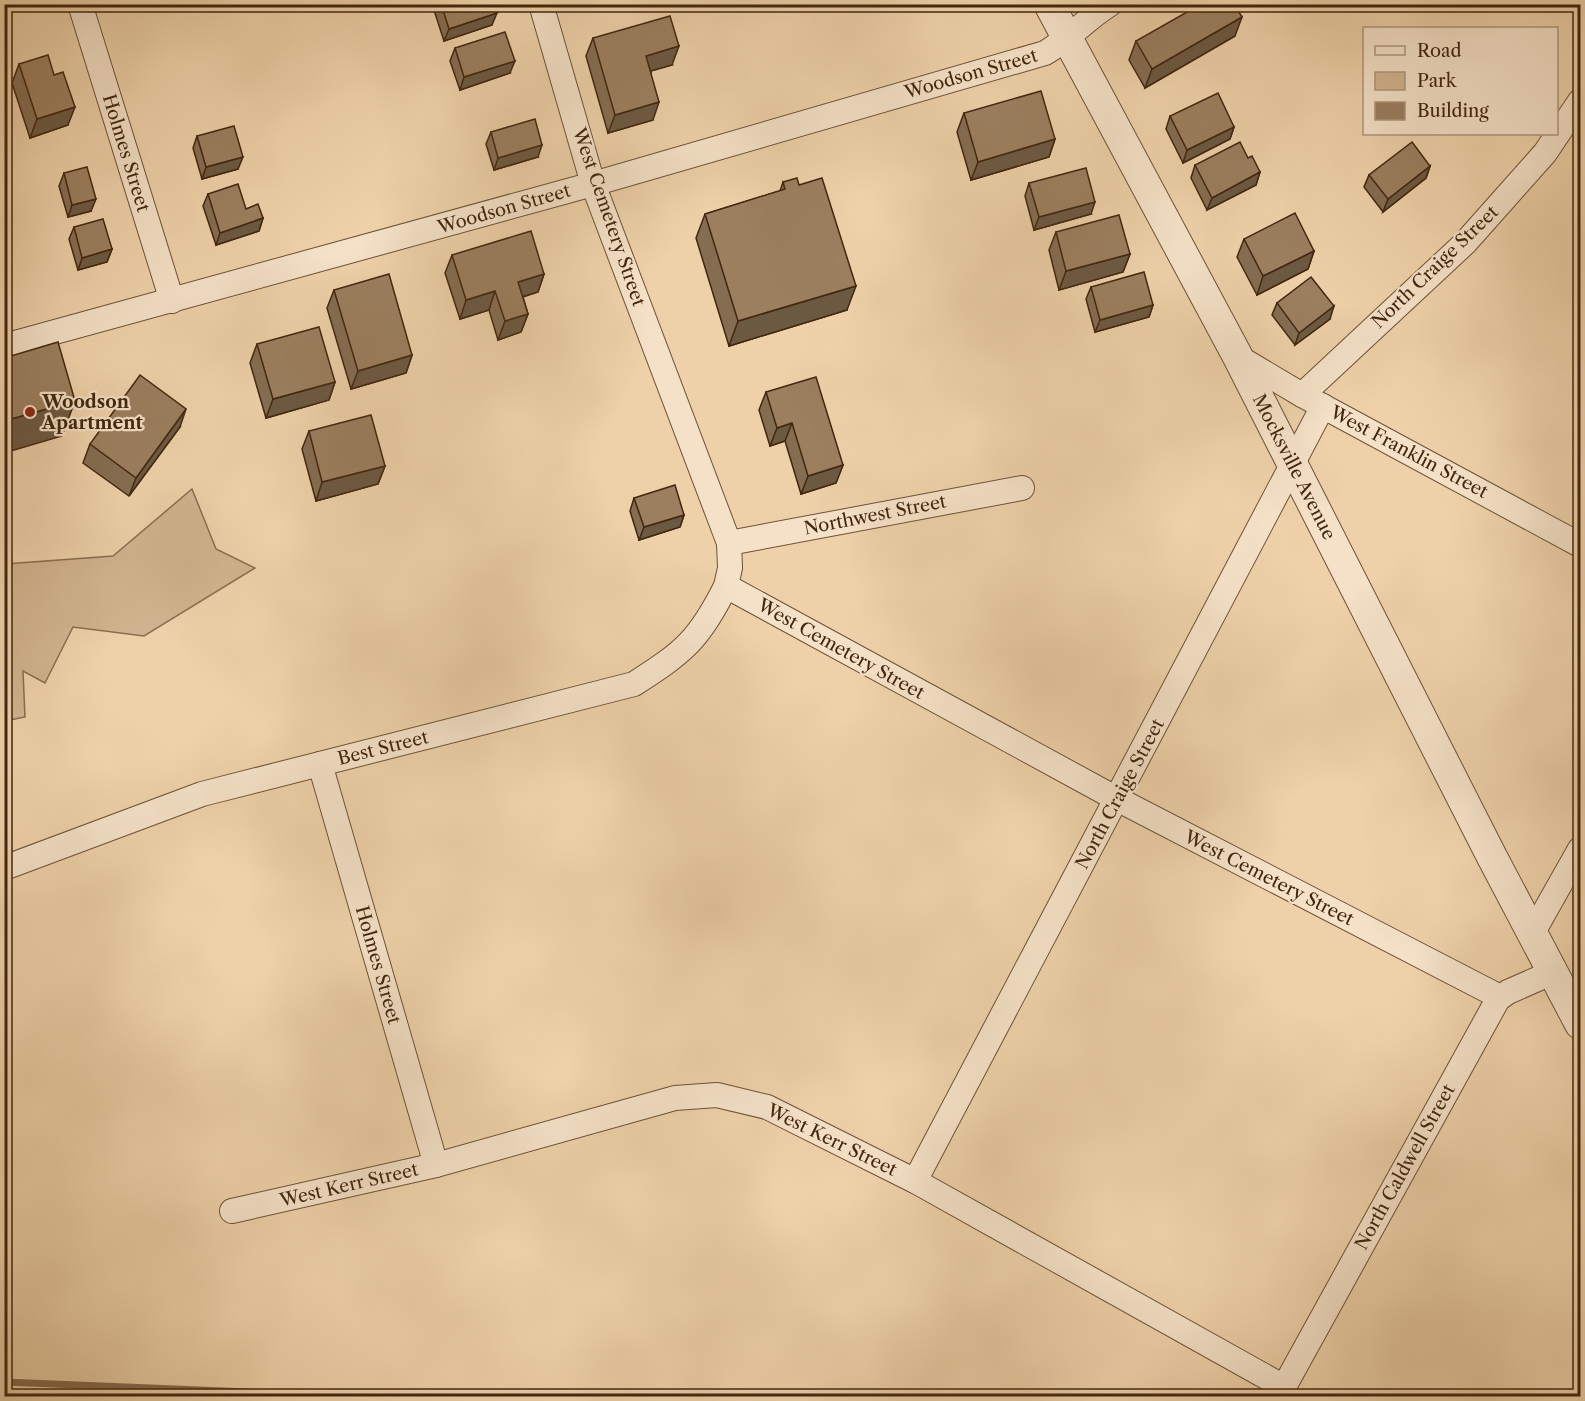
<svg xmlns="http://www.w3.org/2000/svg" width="1585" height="1401" font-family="'Libre Caslon Text',serif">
	<rect width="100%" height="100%" fill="#eed1a9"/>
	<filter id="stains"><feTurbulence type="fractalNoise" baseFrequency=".00333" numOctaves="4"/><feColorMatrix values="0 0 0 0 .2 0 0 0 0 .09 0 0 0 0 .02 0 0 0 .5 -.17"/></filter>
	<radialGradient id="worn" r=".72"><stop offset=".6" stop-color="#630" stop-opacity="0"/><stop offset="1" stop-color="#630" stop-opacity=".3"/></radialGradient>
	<polygon fill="#d1b48f" stroke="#8a6e4f" stroke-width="1.5" points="192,489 216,549 255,568 144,636 73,627 45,683 23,671 25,717 5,721 5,564 113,556"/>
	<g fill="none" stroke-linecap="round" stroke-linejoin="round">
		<polyline stroke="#866a4c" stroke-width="7" points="4,1382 248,1392 250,1396"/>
		<defs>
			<g id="minor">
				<polyline points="80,4 172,301"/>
				<polyline points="541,4 593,184 729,543 730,568 726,586 1117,799 1500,997"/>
				<path d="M4,346L593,184L1045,53C1069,39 1086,19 1110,4"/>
				<polyline points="1238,357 1302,395 1580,545"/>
				<polyline points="1302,395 1465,243 1545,153 1580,101"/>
				<polyline points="729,543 1022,488"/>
				<polyline points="320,764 436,1165"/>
				<path d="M4,868L202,794L634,684C684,652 699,640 726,586"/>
				<polyline points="1532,934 1580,849"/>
				<polyline points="915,1181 1323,406"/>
				<polyline points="232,1211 436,1165 675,1098 717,1095 767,1107 915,1181 1284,1387 1498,999 1508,992 1551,973"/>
			</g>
			<polyline id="tertiary" points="1049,4 1238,357 1491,855 1580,1024"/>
		</defs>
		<use href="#minor" stroke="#6d5236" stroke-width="26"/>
		<use href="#tertiary" stroke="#6d5236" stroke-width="32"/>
		<use href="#minor" stroke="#f4e1c7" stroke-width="24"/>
		<use href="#tertiary" stroke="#f4e1c7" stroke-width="30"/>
	</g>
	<g fill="#856d52" stroke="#42270f" stroke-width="1.5">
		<polygon points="434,4 494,4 492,25 444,41 433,7"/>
		<polygon points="1235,36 1145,88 1129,60 1136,41"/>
		<polygon points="593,38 672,65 651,71 653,120 608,133 586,56"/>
		<polygon points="455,48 510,73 460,90 450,61"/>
		<polygon points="19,64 68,125 30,138 12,83"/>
		<polygon points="964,113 1055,139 1049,157 971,180 957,132"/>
		<polygon points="1170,116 1234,127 1230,139 1183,163 1166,129"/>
		<polygon points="491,132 538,157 494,170 486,144"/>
		<polygon points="197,136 238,169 202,179 193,148"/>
		<polygon points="1248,158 1260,172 1256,185 1207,210 1191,178 1195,165"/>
		<polygon points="1430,166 1426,178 1383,212 1364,187 1369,175"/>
		<polygon points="64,173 91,211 68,217 59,186"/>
		<polygon points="783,182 847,310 729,346 696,238 705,214 780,191"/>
		<polygon points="1029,183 1091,214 1034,230 1025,196"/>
		<polygon points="208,194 246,209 263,218 259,231 216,245 203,206"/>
		<polygon points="74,227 112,249 107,262 78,270 69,239"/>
		<polygon points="1056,232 1130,254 1123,272 1059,290 1049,250"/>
		<polygon points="1244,239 1314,251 1308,269 1257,295 1237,257"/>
		<polygon points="452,255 544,274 538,292 523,297 528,314 521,332 498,340 489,310 460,319 445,273"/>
		<polygon points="1091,287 1153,305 1149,317 1095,332 1086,299"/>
		<polygon points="334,290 412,355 406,373 351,389 327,308"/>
		<polygon points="1277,303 1330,319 1295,345 1272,315"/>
		<polygon points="257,344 335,382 329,400 266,418 250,363"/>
		<polygon points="766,392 843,465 836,483 801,494 785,441 770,446 759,410"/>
		<polygon points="180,427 129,496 83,463 90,444"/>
		<polygon points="309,431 385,466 378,484 316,501 302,449"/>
		<polygon points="634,498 684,515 680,527 639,540 630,511"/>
	</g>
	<g fill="#6c5942" stroke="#42270f" stroke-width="1.5">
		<polygon points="497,13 492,25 444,41 449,29"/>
		<polygon points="1242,17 1235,36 1145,88 1152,69"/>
		<polygon points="679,46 672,65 640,74 646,56"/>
		<polygon points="515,61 510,73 460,90 464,77"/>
		<polygon points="659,102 653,120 608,133 615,115"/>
		<polygon points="75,107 68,125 30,138 37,119"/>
		<polygon points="1234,127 1230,139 1183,163 1187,150"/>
		<polygon points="1055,139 1049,157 971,180 978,162"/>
		<polygon points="542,145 538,157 494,170 498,158"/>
		<polygon points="243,157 238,169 202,179 206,167"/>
		<polygon points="1430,166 1426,178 1383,212 1388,199"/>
		<polygon points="1260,172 1256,185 1207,210 1212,198"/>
		<polygon points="96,199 91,211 68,217 72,205"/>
		<polygon points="1095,202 1091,214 1034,230 1039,217"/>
		<polygon points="263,218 259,231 216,245 220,233"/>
		<polygon points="112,249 107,262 78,270 82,258"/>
		<polygon points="1314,251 1308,269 1257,295 1263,276"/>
		<polygon points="1130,254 1123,272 1059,290 1066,271"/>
		<polygon points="544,274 538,292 511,300 518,282"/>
		<polygon points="856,286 847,310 729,346 738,321"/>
		<polygon points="495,291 489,310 460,319 466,300"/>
		<polygon points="1153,305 1149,317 1095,332 1100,320"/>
		<polygon points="1334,306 1330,319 1295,345 1299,333"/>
		<polygon points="528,314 521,332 498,340 505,321"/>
		<polygon points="412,355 406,373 351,389 358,371"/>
		<polygon points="335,382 329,400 266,418 273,399"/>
		<polygon points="75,401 62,436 4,453 4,421"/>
		<polygon points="186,409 180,427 129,496 136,478"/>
		<polygon points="792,423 785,441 770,446 777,428"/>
		<polygon points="843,465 836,483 801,494 808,476"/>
		<polygon points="385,466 378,484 316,501 322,482"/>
		<polygon points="684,515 680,527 639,540 644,527"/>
	</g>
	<g fill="#9b7f5f" stroke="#42270f" stroke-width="1.5">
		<polygon points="441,4 494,4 497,13 449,29"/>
		<polygon points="1201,4 1234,4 1242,17 1152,69 1136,41"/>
		<polygon points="670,16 679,46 646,56 659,102 615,115 593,38"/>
		<polygon points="505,32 515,61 464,77 455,48"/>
		<polygon points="48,55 54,75 63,72 75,107 37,119 19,64"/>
		<polygon points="1041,91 1055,139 978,162 964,113"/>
		<polygon points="1218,93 1234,127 1187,150 1170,116"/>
		<polygon points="535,119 542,145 498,158 491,132"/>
		<polygon points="234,126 243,157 206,167 197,136"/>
		<polygon points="1240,142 1248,158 1252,156 1260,172 1212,198 1195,165"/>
		<polygon points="1412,142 1430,166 1388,199 1369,175"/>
		<polygon points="87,167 96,199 72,205 64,173"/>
		<polygon points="1086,168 1095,202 1039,217 1029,183"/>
		<polygon points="797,178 799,185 822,178 856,286 738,321 705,214 785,189 783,182"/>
		<polygon points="238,184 246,209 258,204 263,218 220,233 208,194"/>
		<polygon points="1295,213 1314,251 1263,276 1244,239"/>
		<polygon points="1119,215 1130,254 1066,271 1056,232"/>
		<polygon points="103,219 112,249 82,258 74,227"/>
		<polygon points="531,231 544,274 518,282 528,314 505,321 495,291 466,300 452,255"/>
		<polygon points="1144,272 1153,305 1100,320 1091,287"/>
		<polygon points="389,274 412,355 358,371 334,290"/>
		<polygon points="1311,277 1334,306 1299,333 1277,303"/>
		<polygon points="319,327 335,382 273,399 257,344"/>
		<polygon points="58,342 75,401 4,421 4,358"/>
		<polygon points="140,375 186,409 136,478 90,444"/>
		<polygon points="816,377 843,465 808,476 792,423 777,428 766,392"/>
		<polygon points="371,415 385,466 322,482 309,431"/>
		<polygon points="675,485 684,515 644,527 634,498"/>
	</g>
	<circle fill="#8f2418" stroke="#f4e1c7" stroke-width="2" cx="30" cy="412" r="6"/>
	<g text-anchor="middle" stroke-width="4.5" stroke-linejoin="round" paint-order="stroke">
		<g font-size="18" fill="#42270f" stroke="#f4e1c7">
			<text transform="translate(971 74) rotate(-16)" y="6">Woodson Street</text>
			<text transform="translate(126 153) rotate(73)" y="6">Holmes Street</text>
			<text transform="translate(504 209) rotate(-16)" y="6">Woodson Street</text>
			<text transform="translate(609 217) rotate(71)" y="6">West Cemetery Street</text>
			<text transform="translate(1435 267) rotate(-44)" y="6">North Craige Street</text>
			<text transform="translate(1409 452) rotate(28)" y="6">West Franklin Street</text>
			<text transform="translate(1294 467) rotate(63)" y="6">Mocksville Avenue</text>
			<text transform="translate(875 515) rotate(-11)" y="6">Northwest Street</text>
			<text transform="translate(841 649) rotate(29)" y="6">West Cemetery Street</text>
			<text transform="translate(383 748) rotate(-14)" y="6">Best Street</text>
			<text transform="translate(1120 794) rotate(-62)" y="6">North Craige Street</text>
			<text transform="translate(1269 878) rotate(27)" y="6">West Cemetery Street</text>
			<text transform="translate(378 965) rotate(74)" y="6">Holmes Street</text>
			<text transform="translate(832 1140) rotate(26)" y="6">West Kerr Street</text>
			<text transform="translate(1405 1167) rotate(-61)" y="6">North Caldwell Street</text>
			<text transform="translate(349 1185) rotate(-13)" y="6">West Kerr Street</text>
		</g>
		<g font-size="18" font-weight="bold" fill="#42270f" stroke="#f4e1c7" text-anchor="start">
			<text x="42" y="408">Woodson<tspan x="42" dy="21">Apartment</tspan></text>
		</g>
	</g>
	<rect width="1585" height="1401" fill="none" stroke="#eed1a9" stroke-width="24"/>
	<rect x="6" y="6" width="1573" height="1389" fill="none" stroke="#42270f" stroke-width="3"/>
	<rect x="12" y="12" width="1561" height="1377" fill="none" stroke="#42270f" stroke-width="1.5"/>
	<rect x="1363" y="27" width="195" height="108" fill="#f4e1c7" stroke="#ad977d" stroke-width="1.5"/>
	<rect x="1375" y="46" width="30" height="9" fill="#f4e1c7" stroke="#ad977d" stroke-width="1.5"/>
	<text x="1417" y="57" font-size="18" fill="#42270f">Road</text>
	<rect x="1375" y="72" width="30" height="18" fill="#d1b48f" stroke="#ad977d" stroke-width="1.5"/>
	<text x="1417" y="87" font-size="18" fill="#42270f">Park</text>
	<rect x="1375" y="102" width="30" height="18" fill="#9b7f5f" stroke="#ad977d" stroke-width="1.5"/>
	<text x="1417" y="117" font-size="18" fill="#42270f">Building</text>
	<rect width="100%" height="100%" filter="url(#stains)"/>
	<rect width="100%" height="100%" fill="url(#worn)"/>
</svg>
